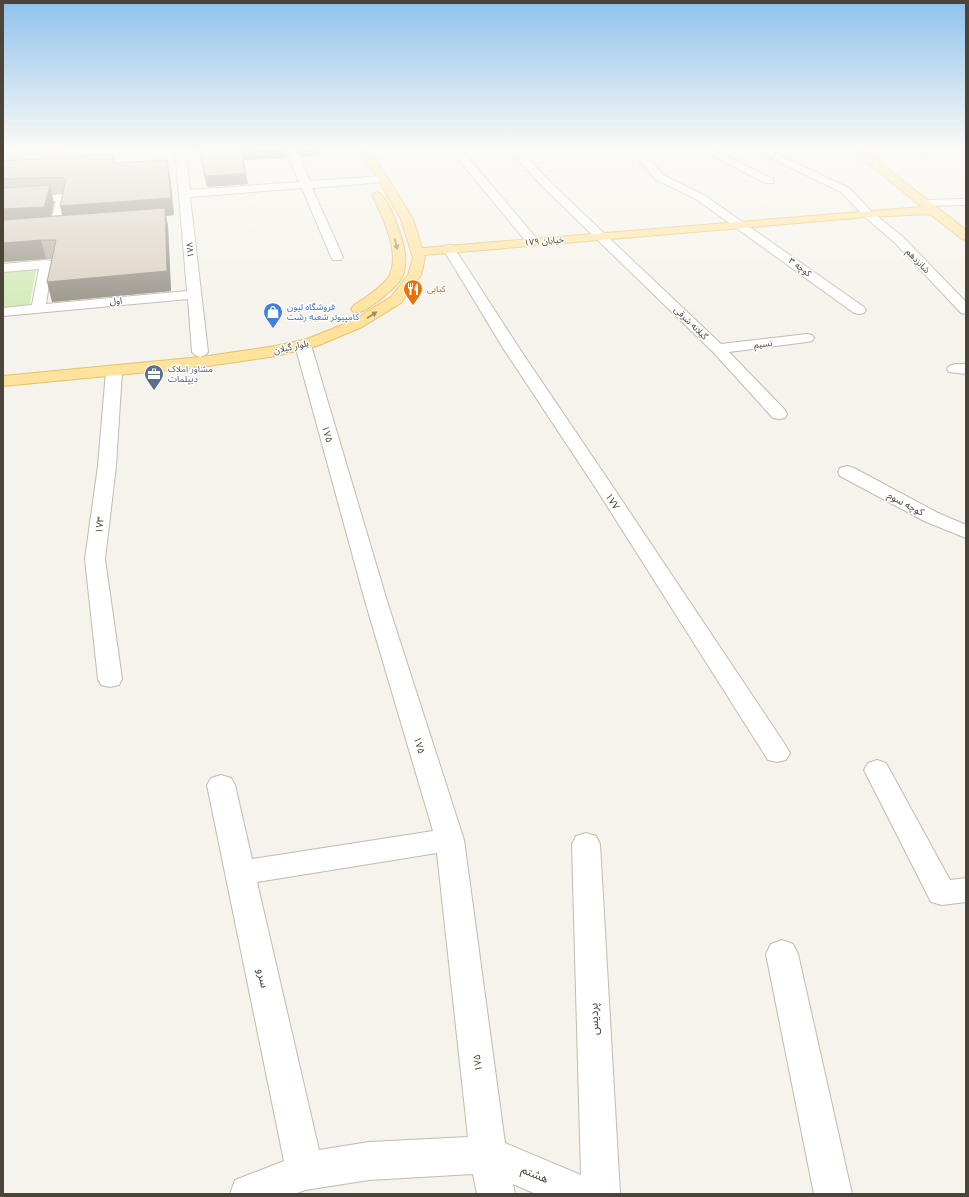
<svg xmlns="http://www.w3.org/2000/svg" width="969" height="1197" font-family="Montserrat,'Noto Sans Arabic',sans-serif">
	<rect width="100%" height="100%" fill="#f6f3ec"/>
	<g fill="#d2eab5">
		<polygon points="63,148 59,168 3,171 3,151"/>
		<polygon points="36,270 29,308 3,310 3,273"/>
	</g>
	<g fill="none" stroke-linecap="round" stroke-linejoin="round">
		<defs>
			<g id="minor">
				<polygon points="3,148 25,148 20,151 3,152"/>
				<polygon points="66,148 76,148 71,171 3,176 3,170 62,166"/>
				<polygon points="175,148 185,148 190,190 299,182 285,148 295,148 310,181 383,176 388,179 383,182 312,188 343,257 341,260 333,260 331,257 302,188 190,197 208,352 205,355 200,357 195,355 192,352 188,299 3,316 3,308 32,305 39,269 3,272 3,264 46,260 51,261 52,264 46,304 187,291"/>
				<polygon points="449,148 460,148 537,239 539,242 537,245 529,245"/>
				<polygon points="507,148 518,148 551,183 721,344 807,334 812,335 814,338 812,341 807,342 729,352 785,410 787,414 785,418 779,419 773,418 713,352 543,187"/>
				<polygon points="629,148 640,148 663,175 704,195 864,307 866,310 864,313 859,314 854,313 696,199 655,179"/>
				<polygon points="750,148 764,148 849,188 872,212 903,237 966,302 966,314 961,313 895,243 864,216 841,192"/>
				<polygon points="925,148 935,148 929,155 926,156 921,153"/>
				<polygon points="716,151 773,179 774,181 773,183 765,183 713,156 711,154"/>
				<polygon points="62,194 68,197 59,232 3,237 3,229 50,226 56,201 3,204 3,198"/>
				<polygon points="966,199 966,205 924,206 918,203 924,200"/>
				<polygon points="449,245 453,246 455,249 519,348 613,487 786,746 790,753 786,760 777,762 768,760 595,487 503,348 443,249 445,246"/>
				<path d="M303,340L308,342L311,345L387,601L464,840L505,1143L581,1175L572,844L576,836L586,833L596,836L600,844L620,1194H536L513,1184L515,1194H477L473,1174L369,1180L305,1190L295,1194H230L235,1180L284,1161L207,785L211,778L221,775L231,778L235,785L252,859L433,831L365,601L295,345L298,342ZM437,853L468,1137L369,1142L319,1150L257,882Z"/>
				<polygon points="955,364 966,364 966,374 949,372 947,369 949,366"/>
				<polygon points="114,366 120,368 122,371 116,466 105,559 122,679 119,685 110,687 101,685 98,679 85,559 98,466 106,371 108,368"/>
				<polygon points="847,466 854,468 938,513 966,525 966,538 924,521 840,476 838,472 840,468"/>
				<polygon points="877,760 886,763 950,880 966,878 966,902 942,905 931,902 864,770 868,763"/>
				<polygon points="782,940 793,944 798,954 852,1194 814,1194 766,954 771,944"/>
			</g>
			<g id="major">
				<polygon points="356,148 366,148 383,170 413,219 422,248 922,207 849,148 861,148 966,230 966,240 962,239 930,214 868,217 424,255 425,258 421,275 401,303 362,327 317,346 276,356 201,367 3,386 3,376 201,357 276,346 307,339 352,321 391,297 408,275 413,258 401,219 373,171"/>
				<path d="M377,192C389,195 404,242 405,254C406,260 405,267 404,273C400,285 386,294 377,302C369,307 363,314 353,312L351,309L353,306C363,299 386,285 390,274C400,251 382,215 372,195Z"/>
			</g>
		</defs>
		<use href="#minor" stroke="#c2bbae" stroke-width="2"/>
		<use href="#major" stroke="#e6c16a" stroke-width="2"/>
		<use href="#minor" fill="#fff" fill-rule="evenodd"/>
		<use href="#major" fill="#ffe39c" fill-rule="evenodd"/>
	</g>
	<g fill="#bab2a6" fill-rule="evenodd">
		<polygon points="199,148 286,148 287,158 244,160 248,184 207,187 200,156"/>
		<polygon points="297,148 319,148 320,155 301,157"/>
		<path d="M167,160L170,176L174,215L166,216L168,226L171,291L52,302V259H46L3,262V161L115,163ZM62,194V215L51,216L54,203L52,195Z"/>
	</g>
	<g fill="#979187">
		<polygon points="265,148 286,148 287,158 244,160 245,171 241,160 240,150"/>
		<polygon points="300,148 319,148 320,155 301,157"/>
		<polygon points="113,154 116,170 113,162"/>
		<polygon points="167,160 170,176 174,215 166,216 168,226 171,291 52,302 47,282 64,223 60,206"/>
		<polygon points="246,173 248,184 207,187 205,176"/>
		<polygon points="50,185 54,203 49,225 3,227 3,209"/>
		<polygon points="41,240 46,259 3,262 3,243"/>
	</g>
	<g fill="#d8cfc1" stroke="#979187">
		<polygon points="199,148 265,148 240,150 243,160 241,160 246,173 205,176"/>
		<polygon points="113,154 113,162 114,163 167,160 171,198 60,206 66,180 63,177 3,179 3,161"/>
		<polygon points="50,185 44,207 3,209 3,188"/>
		<polygon points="165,208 167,271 47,282 56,240 41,240 3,243 3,220"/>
	</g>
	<defs><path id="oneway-solid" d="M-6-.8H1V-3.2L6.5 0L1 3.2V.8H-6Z"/></defs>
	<g fill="#9c8c66">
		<use href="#oneway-solid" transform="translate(396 244) rotate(76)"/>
		<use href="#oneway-solid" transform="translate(372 315) rotate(-32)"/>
	</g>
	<linearGradient id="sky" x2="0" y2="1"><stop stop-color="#8fc1ec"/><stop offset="0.47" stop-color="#fbfaf6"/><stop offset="1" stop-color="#fbfaf6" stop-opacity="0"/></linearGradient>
	<rect width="969" height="316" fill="url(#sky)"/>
	<defs>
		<symbol id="restaurant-pin" viewBox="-11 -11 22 30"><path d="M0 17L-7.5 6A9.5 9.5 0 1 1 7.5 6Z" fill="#e8710a" stroke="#fff"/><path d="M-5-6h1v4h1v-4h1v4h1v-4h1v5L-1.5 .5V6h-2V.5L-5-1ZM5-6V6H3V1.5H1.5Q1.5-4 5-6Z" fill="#fff"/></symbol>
		<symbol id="shop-pin" viewBox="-11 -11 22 30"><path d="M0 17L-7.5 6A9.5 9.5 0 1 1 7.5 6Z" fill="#3f7fe0" stroke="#fff"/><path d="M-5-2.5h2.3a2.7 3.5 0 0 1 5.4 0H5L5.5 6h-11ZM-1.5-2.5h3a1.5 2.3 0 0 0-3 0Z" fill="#fff"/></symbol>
		<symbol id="office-pin" viewBox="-11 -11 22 30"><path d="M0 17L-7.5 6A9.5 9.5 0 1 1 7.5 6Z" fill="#5c6f8a" stroke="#fff"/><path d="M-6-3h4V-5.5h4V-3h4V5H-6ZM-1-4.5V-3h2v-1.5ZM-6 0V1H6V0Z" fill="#fff"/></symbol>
	</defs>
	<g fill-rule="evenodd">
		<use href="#restaurant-pin" x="402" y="278" width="22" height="30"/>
		<use href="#shop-pin" x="262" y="301" width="22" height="30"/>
		<use href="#office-pin" x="143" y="363" width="22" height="30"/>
	</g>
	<g text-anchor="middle" stroke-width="3" stroke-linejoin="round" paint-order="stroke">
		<g font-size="9" fill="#4b4439" stroke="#fff">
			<text transform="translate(544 241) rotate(-5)" y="3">خیابان ۱۷۹</text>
			<text transform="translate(190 250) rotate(-95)" y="3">۱۷۸</text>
			<text transform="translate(918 261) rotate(46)" y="3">شانزدهم</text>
			<text transform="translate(800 267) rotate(36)" y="3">کوچه ۳</text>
			<text transform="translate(116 301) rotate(-5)" y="3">اول</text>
			<text transform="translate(691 323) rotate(44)" y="3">گیلانه شرقی</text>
			<text transform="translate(763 344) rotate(-7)" y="3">نسیم</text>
			<text transform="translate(291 347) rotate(-13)" y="3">بلوار گیلان</text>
		</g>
		<g font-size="9" fill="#c56008" stroke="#fff" text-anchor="start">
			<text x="427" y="292">کبابی</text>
		</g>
		<g font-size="9" fill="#366cbe" stroke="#fff" text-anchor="start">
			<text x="287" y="310">فروشگاه لیون<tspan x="287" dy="10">کامپیوتر شعبه رشت</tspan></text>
		</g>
		<g font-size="9" fill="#4e5e75" stroke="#fff" text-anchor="start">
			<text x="168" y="372">مشاور املاک<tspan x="168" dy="10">دیپلمات</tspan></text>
		</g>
		<g font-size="10" fill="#4b4439" stroke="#fff">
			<text transform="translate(328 434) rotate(74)" y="4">۱۷۵</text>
			<text transform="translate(613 501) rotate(57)" y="4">۱۷۷</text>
			<text transform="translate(906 503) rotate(28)" y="4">کوچه سوم</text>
			<text transform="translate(99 525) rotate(-83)" y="4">۱۷۳</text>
			<text transform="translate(420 745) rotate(73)" y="4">۱۷۵</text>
			<text transform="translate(477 1063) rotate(-97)" y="4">۱۷۵</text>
		</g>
		<g font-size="12" fill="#4b4439" stroke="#fff">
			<text transform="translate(263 978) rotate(78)" y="4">سرو</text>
			<text transform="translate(594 1019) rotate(-92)" y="4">پردیس</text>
			<text transform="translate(535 1174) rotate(23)" y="4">هشتم</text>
		</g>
	</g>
	<rect width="969" height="1197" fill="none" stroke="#4b4439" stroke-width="8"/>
</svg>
